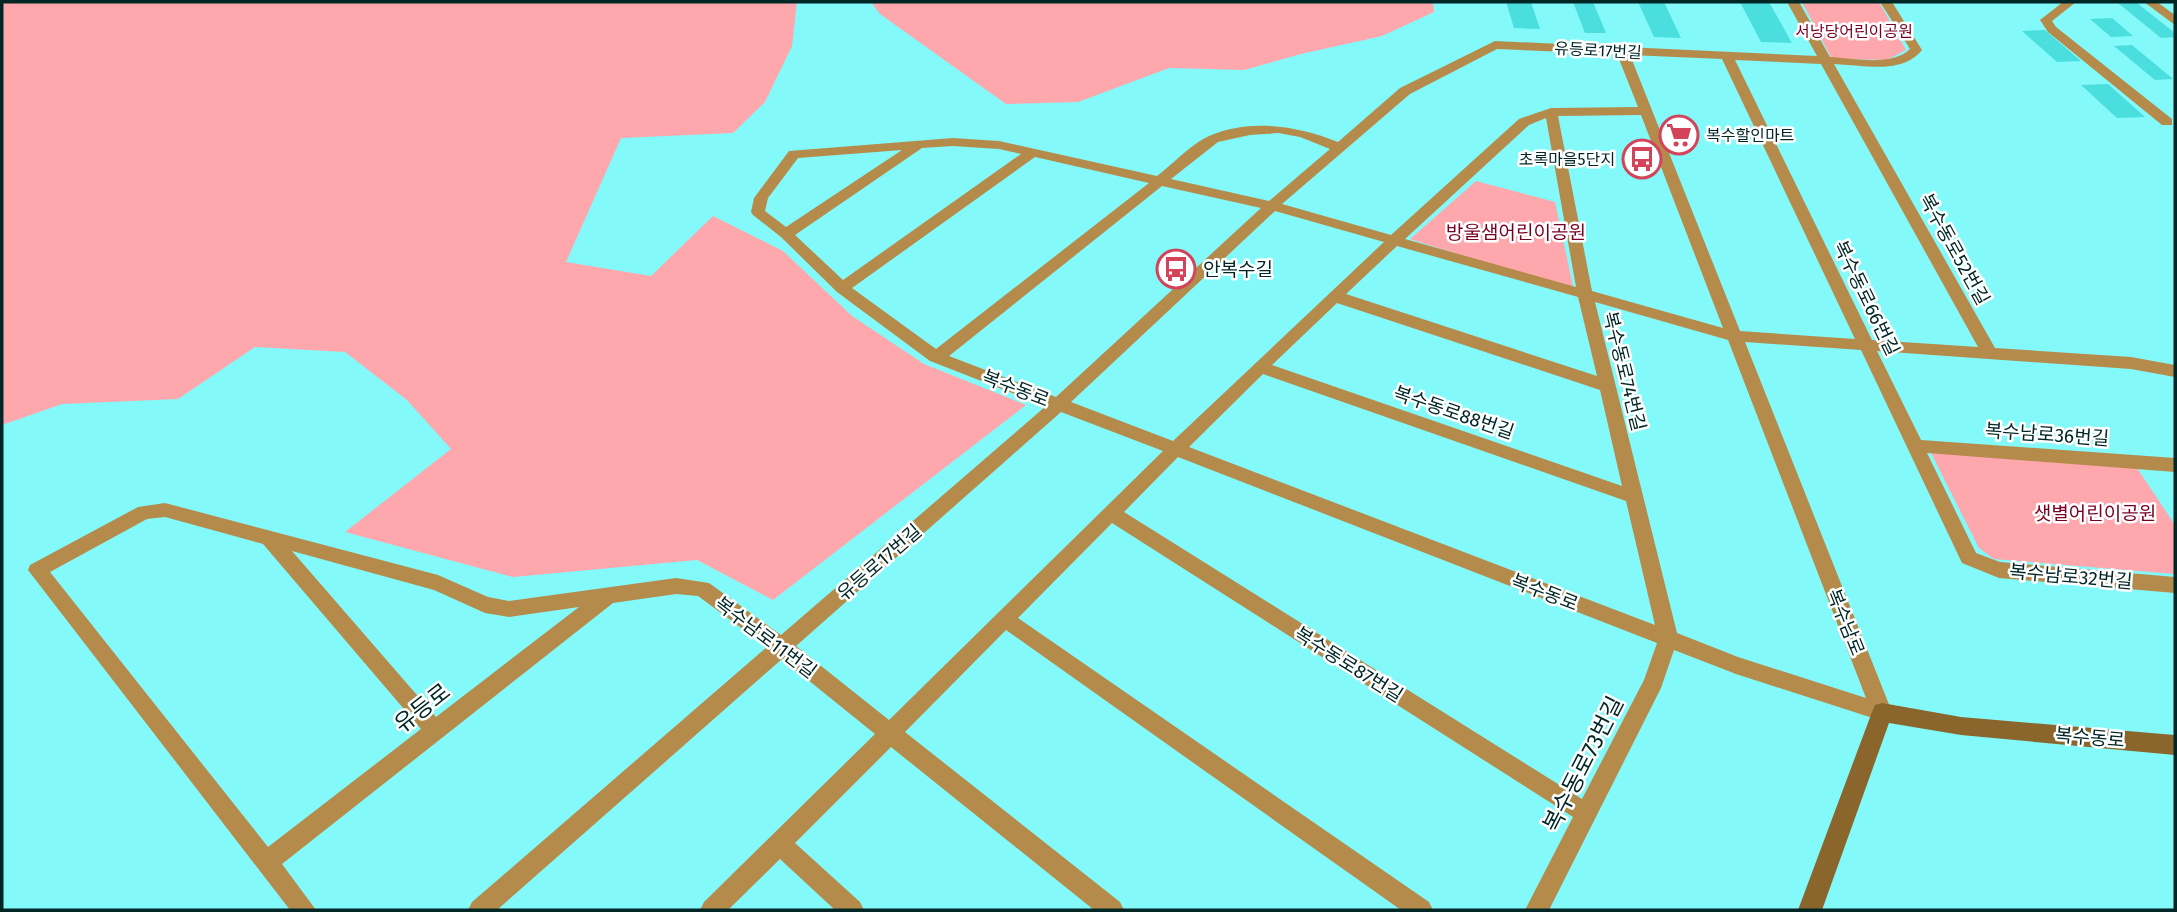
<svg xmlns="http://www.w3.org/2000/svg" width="2177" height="912" font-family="'Fira Sans','Noto Sans KR',sans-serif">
	<rect width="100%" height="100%" fill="#84f9f9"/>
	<g fill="#fea8ad">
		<polygon points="2,2 797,2 792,46 765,102 733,133 621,138 566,262 651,276 713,216 783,251 852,316 924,364 1026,405 773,600 697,560 513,577 345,532 451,449 407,400 345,352 255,347 178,399 62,404 2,425"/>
		<polygon points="871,2 1433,2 1434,12 1382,36 1301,54 1244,70 1169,68 1078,102 1006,104 880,14"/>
		<polygon points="1802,2 1879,2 1906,50 1887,60 1832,59"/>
		<polygon points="1476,181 1555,202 1574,291 1410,239"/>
		<polygon points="1928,447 2133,462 2175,525 2175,574 1994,559 1979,548"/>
	</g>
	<g fill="#4adede">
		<polygon points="1506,2 1531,2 1540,29 1514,28"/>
		<polygon points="1573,2 1593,2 1606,33 1585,33"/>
		<polygon points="1638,2 1664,2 1681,38 1654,37"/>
		<polygon points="1740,2 1769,2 1792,43 1761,42"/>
		<polygon points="2118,3 2137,3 2175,33 2175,37 2161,38"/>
		<polygon points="2112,18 2133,36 2111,37 2090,19"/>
		<polygon points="2045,30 2081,61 2057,62 2022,31"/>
		<polygon points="2132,45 2173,79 2155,80 2114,46"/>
		<polygon points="2108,84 2145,117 2117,118 2081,85"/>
	</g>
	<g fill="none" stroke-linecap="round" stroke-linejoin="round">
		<g fill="#b58b4c" fill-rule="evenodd">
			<path d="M1787,2H1799L1830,57C1853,58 1892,67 1910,49L1880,2H1892L1922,50C1902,75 1863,65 1834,64L1995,348L2131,357L2175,365V377L2131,369L1877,351L1921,440L2175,458V472L1927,453L1976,553L2000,562L2175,577V593L1999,578L1962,563L1861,350L1745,342L1892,712L1889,719L1882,721L1736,674L1674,650L1661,688L1549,910H1525L1573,817L1112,523L1018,618L1429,902L1433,910H1401L1006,630L905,732L1120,902L1124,910H1094L891,747L795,843L860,902L864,910H835L780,859L728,910H700L704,902L875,734L782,659L497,910H468L472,902L767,647L698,596L676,594L613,603L282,864L316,910H290L28,570L30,565L138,507L165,503L438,575L488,597L509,601L676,578L709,583L781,635L1046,406L930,361L837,292L781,237L753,215L751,212L754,198L789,151L953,138L999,141L1157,176C1173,164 1191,144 1209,136C1251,118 1298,126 1338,142L1400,88L1495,41L1817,56ZM1497,49L1617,54L1638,107L1551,108L1519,119L1391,235L1282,204L1410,94ZM1630,55L1722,59L1855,339L1740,331ZM1735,60L1821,64L1978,347L1872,340ZM1641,115L1723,328L1592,291L1558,116ZM1546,118L1576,287L1405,239L1529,125ZM1278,133L1300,137L1330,149L1269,201L1171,179L1218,142L1250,135ZM953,146L999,149L1021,154L843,280L795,235L922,148ZM902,150L786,227L765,211L768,198L798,158ZM1035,157L1149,183L936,349L852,288ZM1162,186L1261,208L1056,397L949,356ZM1275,211L1384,242L1173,441L1071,402ZM1397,246L1578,297L1597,376L1346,294ZM1595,302L1728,340L1866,698L1738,657L1677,633ZM1337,303L1600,390L1622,486L1272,365ZM1263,374L1626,501L1655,625L1189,447ZM1061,412L1163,451L889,720L796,646ZM1178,457L1657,643L1644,680L1582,799L1124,512ZM165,517L263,544L421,729L268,847L50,572L147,519ZM292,551L434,590L485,613L509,617L579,607L436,717Z"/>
			<polygon points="2063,2 2076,2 2052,21 2056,27 2172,119 2172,125 2162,125 2048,32 2040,20"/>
			<polygon points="2144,2 2157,2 2175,15 2175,25"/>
		</g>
		<polygon fill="#8a662d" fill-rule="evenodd" points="1882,703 1961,717 2175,735 2175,755 1961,735 1889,723 1822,910 1798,910 1872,712 1875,705"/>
	</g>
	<defs>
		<symbol id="supermarket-ring" viewBox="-11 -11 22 22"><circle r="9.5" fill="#fff" stroke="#d3435a" stroke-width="1.5"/><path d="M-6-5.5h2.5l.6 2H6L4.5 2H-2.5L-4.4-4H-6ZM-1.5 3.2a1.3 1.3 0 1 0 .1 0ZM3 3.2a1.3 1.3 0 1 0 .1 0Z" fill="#d3435a"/></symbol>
		<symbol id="bus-ring" viewBox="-11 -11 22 22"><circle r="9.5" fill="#fff" stroke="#d3435a" stroke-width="1.5"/><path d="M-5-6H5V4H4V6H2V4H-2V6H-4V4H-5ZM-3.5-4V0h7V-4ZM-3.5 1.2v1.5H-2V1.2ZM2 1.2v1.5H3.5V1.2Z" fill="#d3435a"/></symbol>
	</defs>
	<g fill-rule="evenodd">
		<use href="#supermarket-ring" x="1657" y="113" width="44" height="44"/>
		<use href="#bus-ring" x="1620" y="137" width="44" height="44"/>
		<use href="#bus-ring" x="1154" y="247" width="44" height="44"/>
	</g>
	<g text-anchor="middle" stroke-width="5" stroke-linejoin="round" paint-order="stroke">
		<g font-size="16" fill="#780023" stroke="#fff">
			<text x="1854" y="37">서낭당어린이공원</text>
		</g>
		<g font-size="16" fill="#002626" stroke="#fff">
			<text transform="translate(1598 50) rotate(3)" y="6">유등로17번길</text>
		</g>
		<g font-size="16" fill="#002626" stroke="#fff" text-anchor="start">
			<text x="1706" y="141">복수할인마트</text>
			<text x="1615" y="165" text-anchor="end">초록마을5단지</text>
		</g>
		<g font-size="19" fill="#780023" stroke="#fff">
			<text x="1516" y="239">방울샘어린이공원</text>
			<text x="2095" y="520">샛별어린이공원</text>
		</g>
		<g font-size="19" fill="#002626" stroke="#fff">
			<text transform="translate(1955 249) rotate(61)" y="7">복수동로52번길</text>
			<text transform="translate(1867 298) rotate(64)" y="7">복수동로66번길</text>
			<text transform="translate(1625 371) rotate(76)" y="7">복수동로74번길</text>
			<text transform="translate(1016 388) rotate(21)" y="7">복수동로</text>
			<text transform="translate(1454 412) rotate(19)" y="7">복수동로88번길</text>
			<text transform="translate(2047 434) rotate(4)" y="7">복수남로36번길</text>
			<text transform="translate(879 562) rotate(-41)" y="7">유등로17번길</text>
			<text transform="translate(2071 576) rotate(5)" y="7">복수남로32번길</text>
			<text transform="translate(1545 592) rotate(21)" y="7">복수동로</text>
			<text transform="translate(1846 622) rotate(68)" y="7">복수남로</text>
			<text transform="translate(766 637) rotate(37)" y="7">복수남로11번길</text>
			<text transform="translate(1349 664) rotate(32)" y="7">복수동로87번길</text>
			<text transform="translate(2090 737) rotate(5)" y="7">복수동로</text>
		</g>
		<g font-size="19" fill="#002626" stroke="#fff" text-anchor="start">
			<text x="1203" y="276">안복수길</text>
		</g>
		<g font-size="23" fill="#002626" stroke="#fff">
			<text transform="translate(422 708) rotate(-38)" y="8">유등로</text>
			<text transform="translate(1583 764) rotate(-63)" y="8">복수동로73번길</text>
		</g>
	</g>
	<rect width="2177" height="912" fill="none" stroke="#002626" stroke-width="7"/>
</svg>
